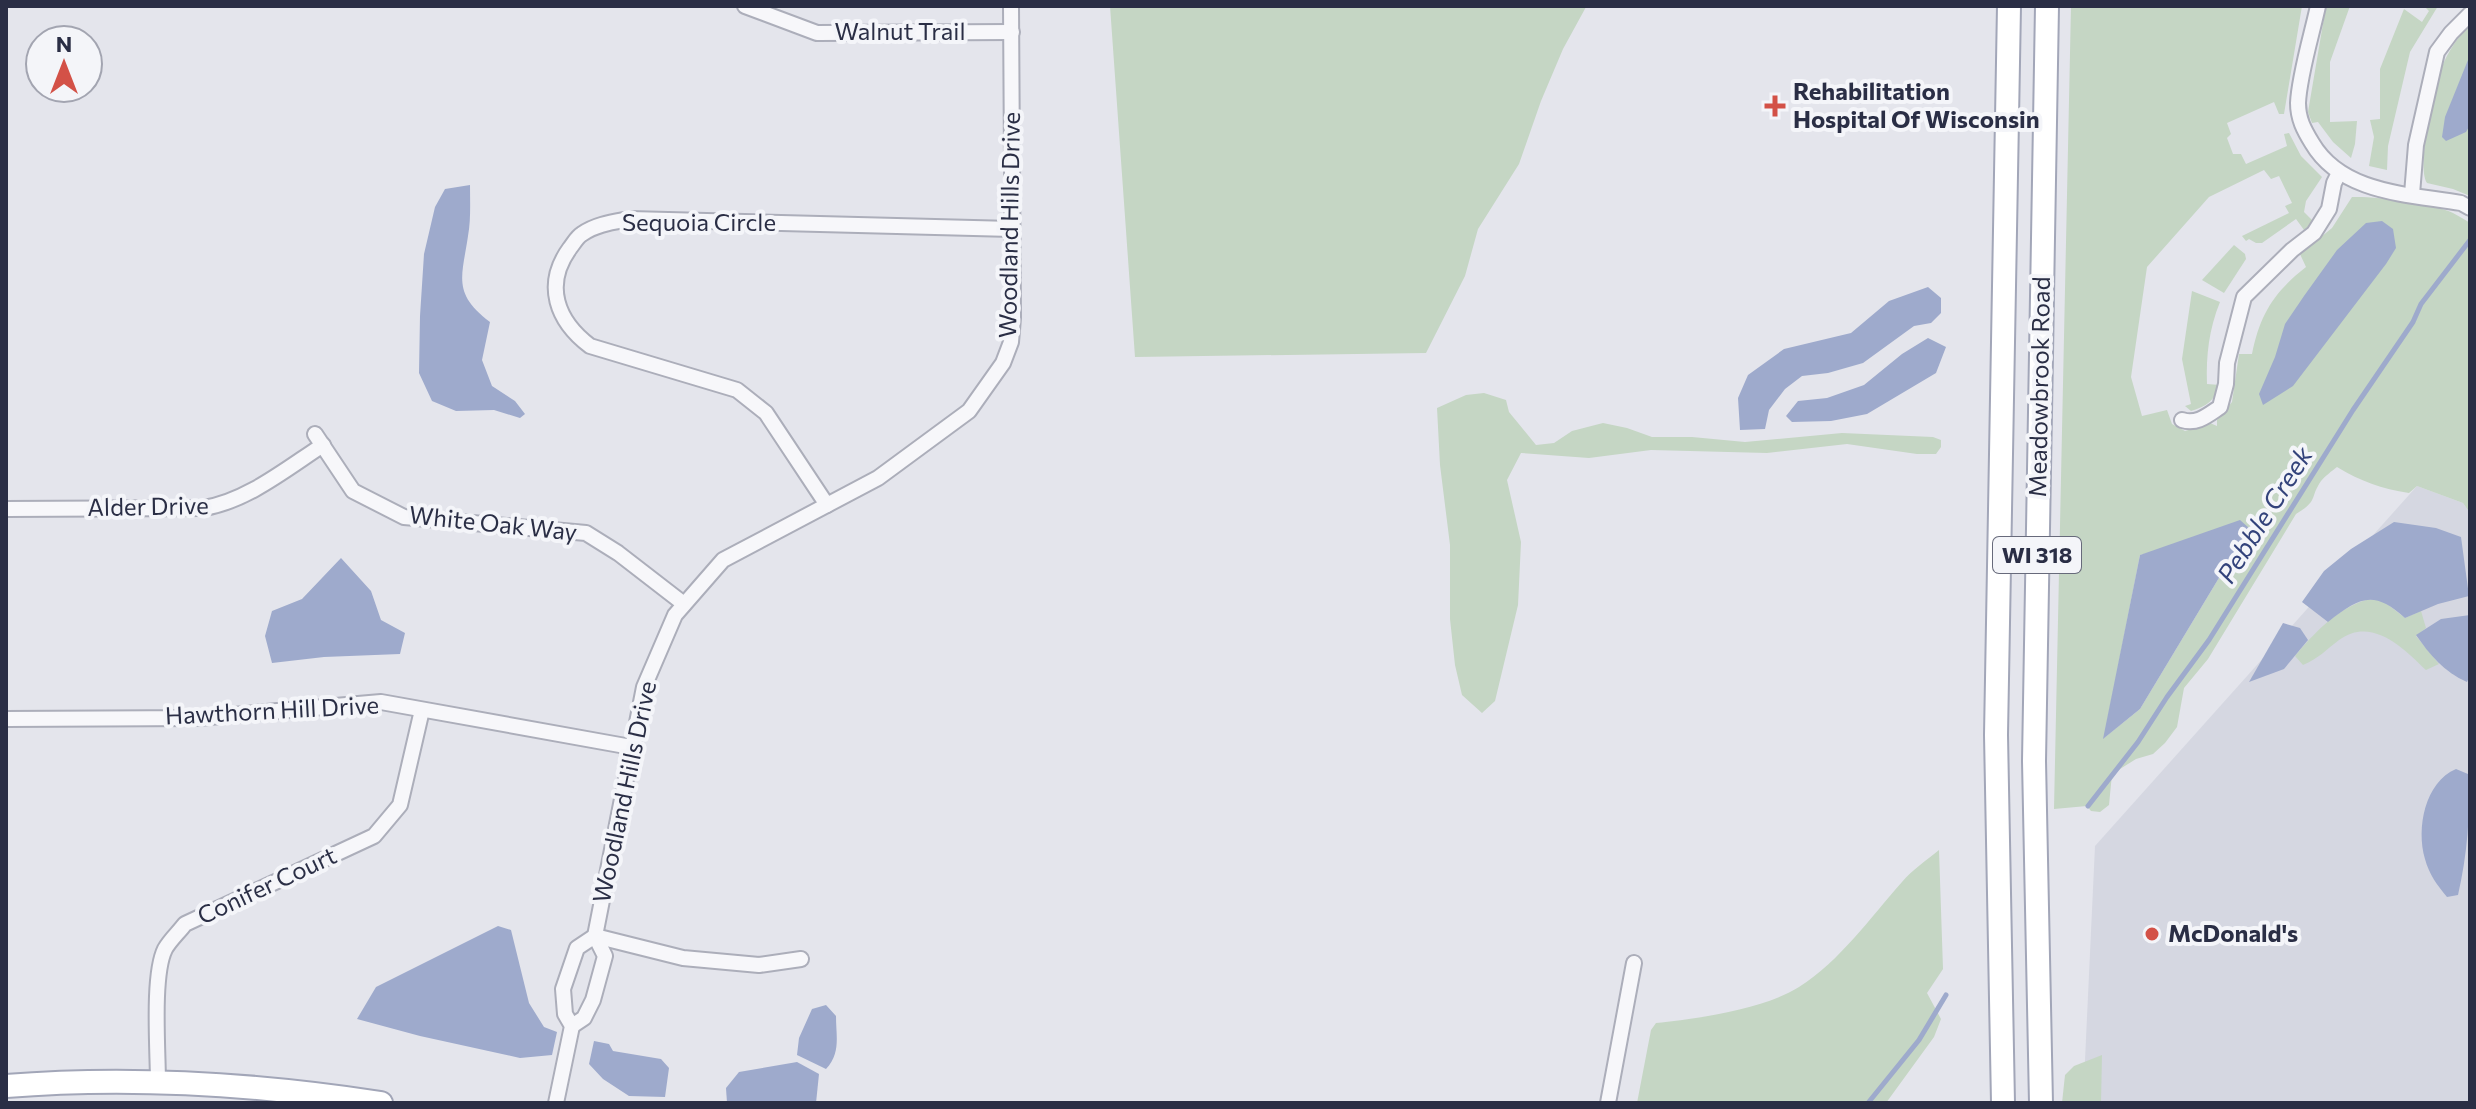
<svg xmlns="http://www.w3.org/2000/svg" width="2476" height="1109" font-family="Commissioner,sans-serif">
	<rect width="100%" height="100%" fill="#e4e5ec"/>
	<polygon fill="#d5d7e1" points="2417,486 2463,503 2470,513 2470,1103 2083,1103 2095,846"/>
	<g fill="#c5d6c4" fill-rule="evenodd">
		<polygon points="1110,6 1586,6 1586,7 1563,49 1541,101 1519,164 1478,229 1465,276 1426,353 1135,357"/>
		<path d="M2071,6H2302L2284,114H2279L2274,102L2227,123L2231,134L2227,138L2233,154H2241L2246,164L2287,146L2284,134L2289,133L2301,156L2322,177L2306,201L2304,212L2314,222L2304,230L2296,219L2262,243H2256L2249,239L2246,241L2242,236L2289,213L2285,206L2292,203L2279,176L2271,179L2264,170L2209,197L2147,267L2131,377L2142,416L2167,410L2172,424L2185,431L2210,423L2217,426V420L2232,402L2239,354H2252C2260,314 2274,292 2306,267L2300,254L2332,228L2352,197C2375,196 2433,203 2453,213C2459,216 2465,220 2470,223V513L2463,503L2417,486L2409,493C2382,489 2360,481 2337,467C2332,471 2325,476 2321,481C2309,499 2319,500 2296,514L2208,659L2184,688L2177,727L2165,743L2153,754L2136,759L2112,774L2109,805L2100,812L2091,811L2087,806L2054,809ZM2249,528L2140,709L2104,738L2140,555Z"/>
		<polygon points="2326,6 2350,6 2330,62 2330,122 2357,121 2355,144 2351,158 2333,142 2318,122 2312,123 2308,112"/>
		<polygon points="2424,6 2438,6 2410,52 2388,146 2387,170 2369,166 2374,137 2370,120 2380,119 2380,69 2404,9 2422,22 2429,11"/>
		<path d="M2470,25V196L2453,189L2427,183C2416,164 2435,88 2442,67C2447,53 2459,35 2470,25Z"/>
		<polygon points="2234,245 2245,254 2246,259 2224,293 2202,280"/>
		<path d="M2192,291L2220,302C2209,329 2206,355 2207,384L2220,385C2215,400 2206,407 2191,411L2185,406L2191,404L2182,359Z"/>
		<polygon points="1484,393 1506,400 1509,412 1536,445 1554,443 1572,431 1603,423 1627,428 1652,437 1692,437 1745,442 1842,433 1933,437 1941,440 1941,447 1936,454 1917,454 1847,444 1767,453 1651,450 1589,458 1521,453 1507,480 1521,542 1518,605 1495,701 1482,713 1462,695 1455,665 1450,619 1450,545 1440,465 1437,408 1466,395"/>
		<path d="M2366,600H2382L2405,618L2421,611L2426,628L2416,636L2439,664L2426,670C2403,648 2372,616 2339,640C2327,649 2318,659 2303,665L2295,656C2314,633 2337,609 2366,600Z"/>
		<path d="M1939,850L1943,969L1927,993L1941,1019L1934,1037L1886,1103H1637L1651,1030L1656,1023C1697,1019 1764,1009 1799,987C1840,961 1870,918 1902,882C1912,870 1927,860 1939,850Z"/>
		<polygon points="2102,1055 2101,1103 2062,1103 2065,1075 2074,1066"/>
	</g>
	<g fill="#9eaacc">
		<polygon points="2470,55 2470,125 2466,132 2446,141 2442,137 2445,117"/>
		<path d="M470,185C470,202 471,220 468,236C462,277 452,293 490,322L482,360L492,386L515,401L525,414L520,418L494,410L456,411L432,401L419,373L420,316L424,254L435,207L445,189Z"/>
		<polygon points="2382,221 2393,229 2396,248 2386,264 2293,386 2263,405 2259,394 2275,357 2285,324 2304,296 2337,250 2366,223"/>
		<polygon points="1928,287 1941,298 1941,313 1931,323 1914,326 1863,363 1828,373 1802,376 1785,389 1769,410 1765,429 1740,430 1738,398 1748,375 1784,349 1851,333 1889,301"/>
		<polygon points="1928,338 1946,347 1936,373 1867,414 1831,421 1792,422 1786,416 1798,401 1827,398 1864,385 1902,354"/>
		<polygon points="2240,520 2249,528 2140,709 2103,739 2140,555"/>
		<path d="M2394,522L2436,528L2461,537L2469,596L2438,604L2405,618C2373,589 2359,598 2328,622L2302,602L2324,571L2351,549Z"/>
		<polygon points="341,558 371,591 381,620 405,633 400,654 324,657 272,663 265,636 272,611 302,599"/>
		<path d="M2470,615V675L2467,682C2444,672 2430,655 2416,635L2441,619Z"/>
		<polygon points="2283,623 2300,628 2308,640 2284,669 2249,682"/>
		<path d="M2456,769L2468,774C2471,813 2467,856 2458,895L2447,897C2437,885 2429,874 2425,859C2416,828 2425,782 2456,769Z"/>
		<polygon points="498,926 511,930 529,1003 544,1027 557,1032 552,1055 520,1058 420,1036 357,1019 376,987"/>
		<path d="M826,1005L836,1016C836,1036 841,1053 826,1069L797,1055L799,1038L812,1009Z"/>
		<polygon points="594,1041 609,1044 613,1051 661,1059 669,1068 665,1097 629,1096 603,1079 589,1064"/>
		<polygon points="797,1062 819,1074 816,1103 727,1103 726,1088 739,1072"/>
	</g>
	<g fill="none" stroke-linecap="round" stroke-linejoin="round">
		<g stroke="#9eaacc" stroke-width="5">
			<polyline points="2088,806 2138,742 2167,697 2209,640 2353,410 2413,322 2421,304 2470,240"/>
			<polyline points="1868,1103 1919,1040 1946,995"/>
		</g>
		<defs>
			<g id="street">
				<polyline points="745,6 817,33 1012,32"/>
				<path d="M2318,6C2312,34 2299,76 2298,103C2298,119 2304,130 2312,143C2342,194 2409,194 2461,203L2470,208"/>
				<polyline points="2412,194 2416,145 2437,52 2451,33 2470,14"/>
				<path d="M2182,420C2197,425 2208,415 2220,407L2226,384L2227,363L2244,297L2292,250L2314,233L2329,209L2334,183L2339,173"/>
				<polyline points="315,434 353,491 404,517 586,533 618,553 684,604"/>
				<path d="M827,505L766,413L737,390L590,346C557,321 543,285 570,248C574,243 577,237 582,234C596,224 614,222 630,219L1012,229"/>
				<path d="M6,509L204,508C247,501 286,469 323,445"/>
				<polyline points="6,719 198,718 381,702 631,747"/>
				<polyline points="595,936 683,958 759,965 801,959"/>
				<polyline points="572,1026 584,1018 593,1000 605,956 595,936 644,687 675,615 723,560 878,478 969,411 1003,363 1011,342 1013,318 1011,6"/>
				<path d="M158,1083C158,1051 152,975 165,949C170,940 179,932 185,924L374,836L400,805L422,710"/>
				<polyline points="556,1103 572,1026 565,1014 563,989 577,948 595,936"/>
				<polyline points="1608,1103 1634,963"/>
			</g>
			<g id="primary">
				<path d="M6,1086C131,1076 257,1084 381,1103"/>
				<polyline points="2003,1103 1996,735 2009,6"/>
				<polyline points="2041,1103 2034,761 2047,6"/>
			</g>
		</defs>
		<use href="#street" stroke="#acaeba" stroke-width="18"/>
		<use href="#primary" stroke="#a2a6b8" stroke-width="26"/>
		<use href="#street" stroke="#f7f7fa" stroke-width="14"/>
		<use href="#primary" stroke="#fff" stroke-width="22"/>
	</g>
	<g fill="#d35147" stroke="#f4f5f9" stroke-width="3">
		<path d="M1771 94h8v8h8v8h-8v8h-8v-8h-8v-8h8z"/>
		<circle cx="2152" cy="934" r="8"/>
	</g>
	<g text-anchor="middle" stroke-width="8" stroke-linejoin="round" paint-order="stroke">
		<rect fill="#f4f5f9" stroke="#676a7b" stroke-width="2" x="1993" y="537" width="88" height="36" rx="6"/>
		<g font-size="22" font-weight="bold" fill="#2a2e45">
			<text x="2037" y="563">WI 318</text>
		</g>
		<g font-size="24" fill="#2a2e45" stroke="#f4f5f9">
			<text x="900" y="40">Walnut Trail</text>
			<text x="699" y="231">Sequoia Circle</text>
			<text transform="translate(1010 225) rotate(-89)" y="8">Woodland Hills Drive</text>
			<text transform="translate(2040 387) rotate(-89)" y="8">Meadowbrook Road</text>
			<text transform="translate(148 507) rotate(-1)" y="8">Alder Drive</text>
			<text transform="translate(493 524) rotate(6)" y="8">White Oak Way</text>
			<text transform="translate(272 711) rotate(-3)" y="8">Hawthorn Hill Drive</text>
			<text transform="translate(625 792) rotate(-78)" y="8">Woodland Hills Drive</text>
			<text transform="translate(267 886) rotate(-25)" y="8">Conifer Court</text>
		</g>
		<g font-size="24" font-weight="bold" fill="#2a2e45" stroke="#f4f5f9" text-anchor="start">
			<text x="1793" y="100">Rehabilitation<tspan x="1793" dy="28">Hospital Of Wisconsin</tspan></text>
			<text x="2168" y="942">McDonald's</text>
		</g>
		<g font-size="26" font-style="italic" fill="#33437b" stroke="#f4f5f9">
			<text transform="translate(2265 515) rotate(-58)" y="9">Pebble Creek</text>
		</g>
	</g>
	<rect width="2476" height="1109" fill="none" stroke="#2a2e45" stroke-width="16"/>
	<g transform="translate(64 64)"><circle r="38" fill="#f4f5f9" stroke="#a3a5b1" stroke-width="2"/>
	<path d="M0-6L14 30L0 20L-14 30Z" fill="#d35147"/>
	<text y="-12" font-size="22" font-weight="bold" text-anchor="middle" fill="#2a2e45">N</text>
	</g>
</svg>
